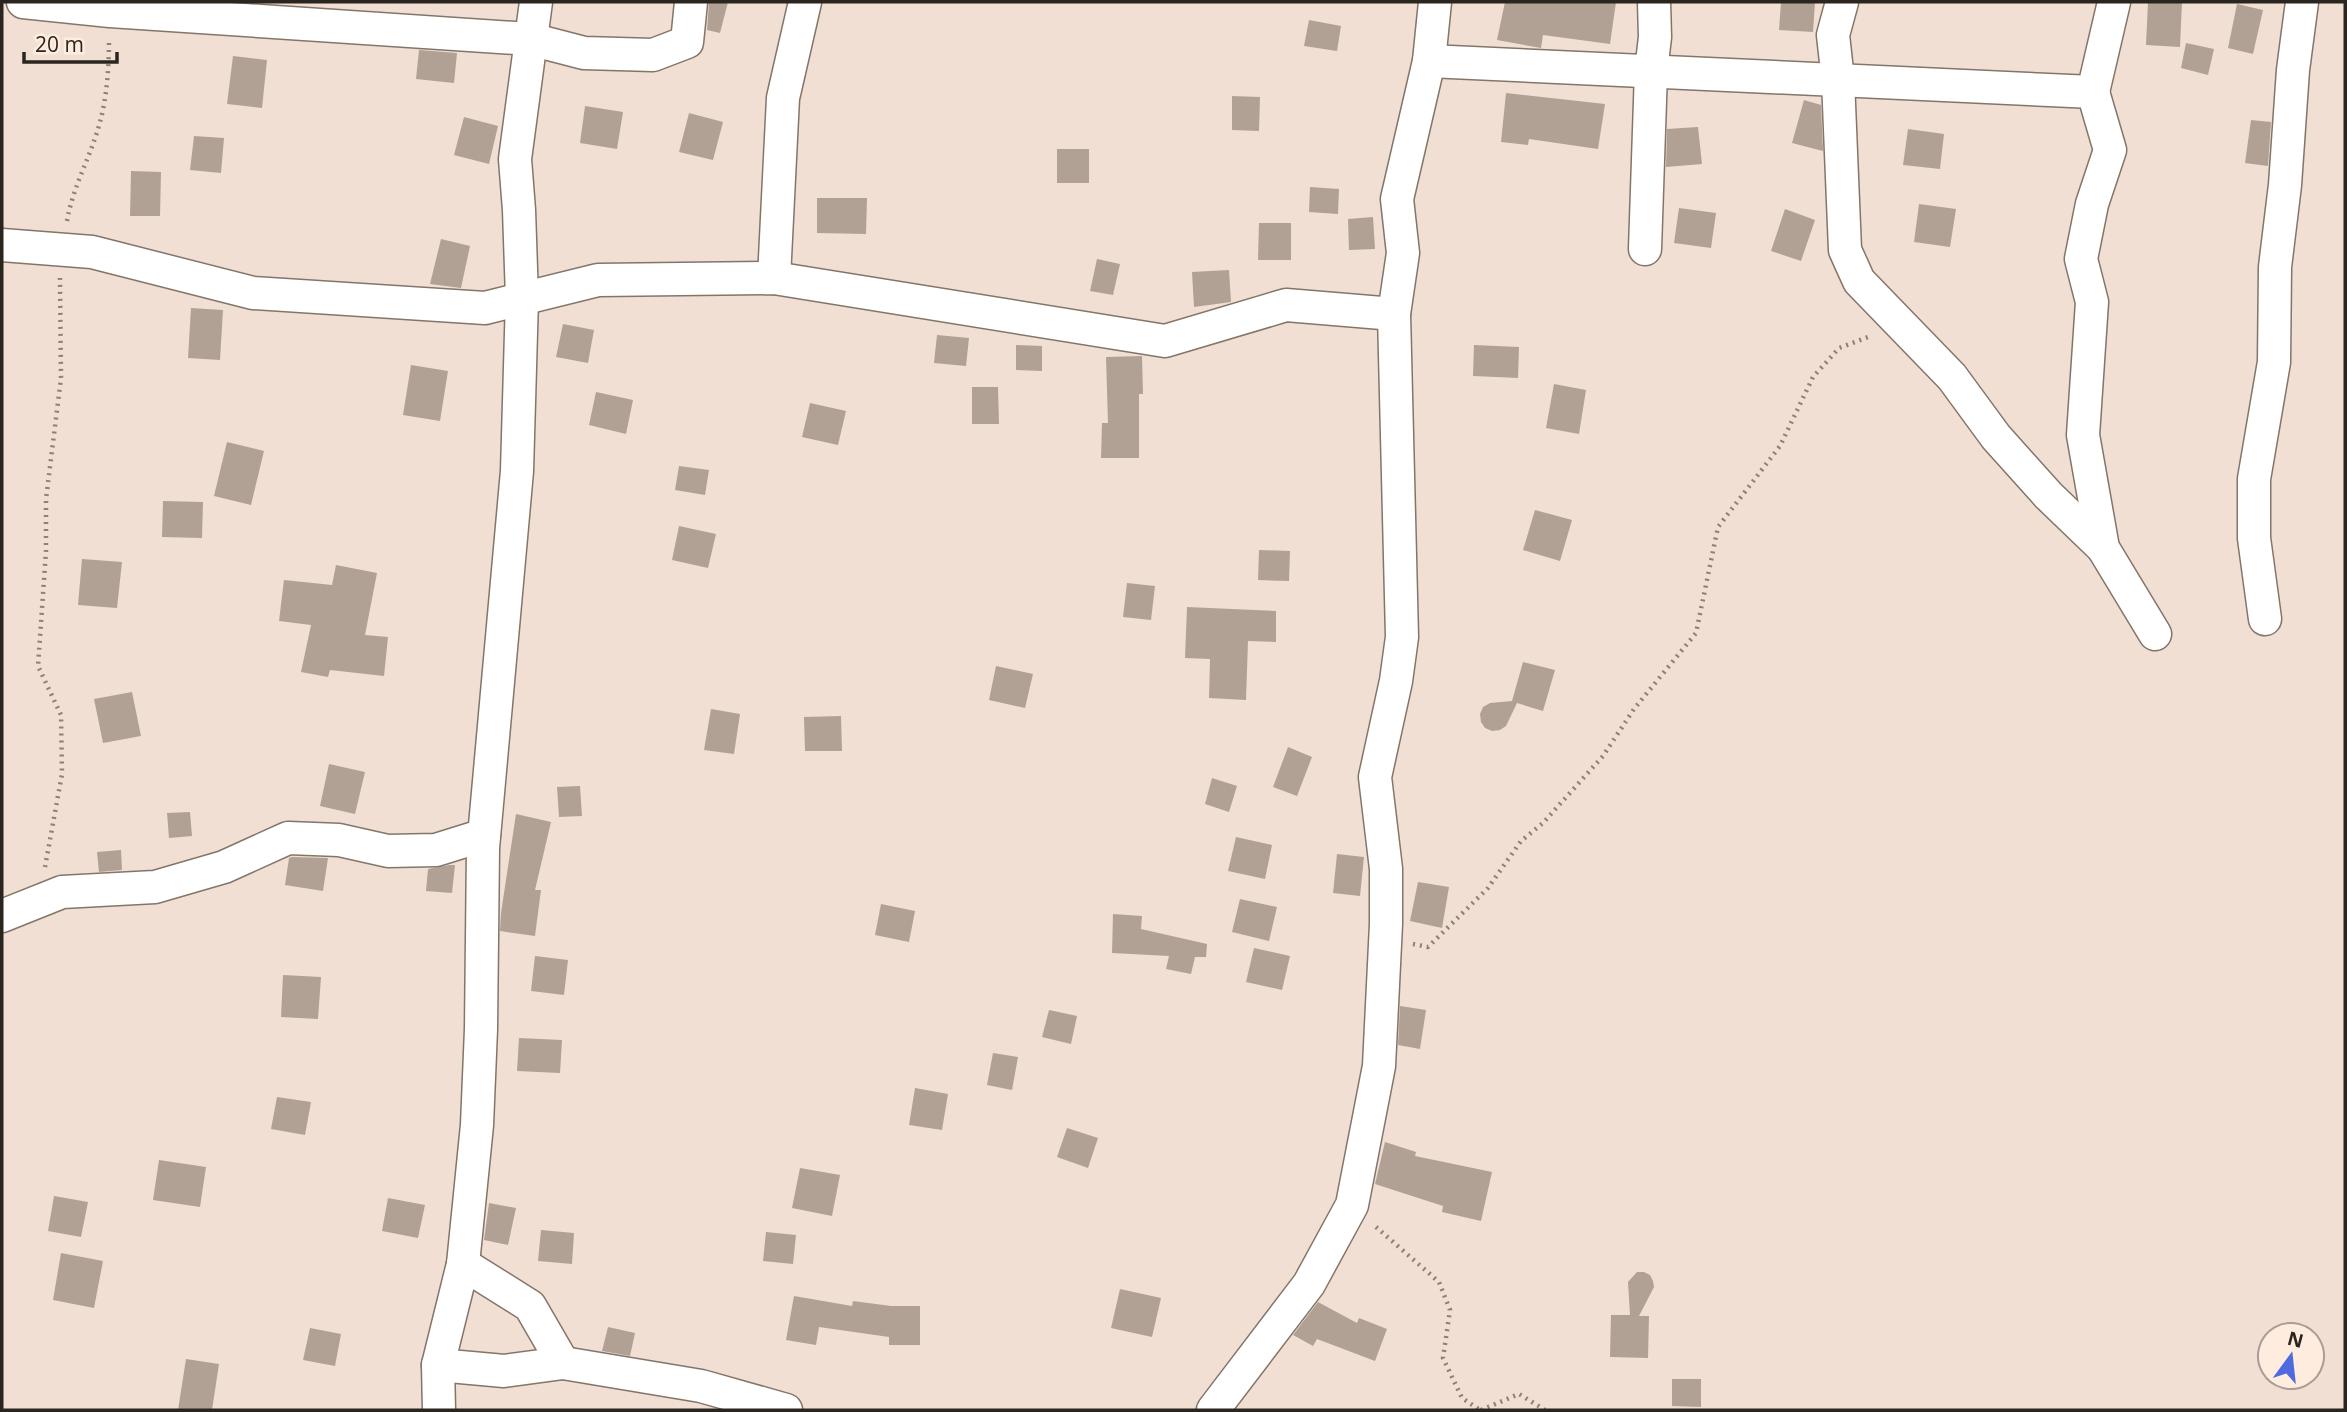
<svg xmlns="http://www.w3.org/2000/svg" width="2347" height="1412" font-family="'Open Sans',sans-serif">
	<rect width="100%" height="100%" fill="#f0dfd2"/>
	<g fill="#b1a194">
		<polygon points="709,2 728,2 720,33 707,30"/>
		<polygon points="1505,2 1616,2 1610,44 1543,35 1541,48 1497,40"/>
		<polygon points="1781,2 1815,2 1813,32 1779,30"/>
		<polygon points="2148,2 2182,2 2180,47 2146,45"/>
		<polygon points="2237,4 2263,10 2253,54 2228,48"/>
		<polygon points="1309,20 1341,26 1337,51 1304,46"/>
		<polygon points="2186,43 2214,49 2208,75 2181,68"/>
		<polygon points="419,50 457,53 454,83 416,79"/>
		<polygon points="233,56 267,60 262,108 227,104"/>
		<polygon points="1506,93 1605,104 1598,149 1529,139 1528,145 1501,142"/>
		<polygon points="1232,96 1260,97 1259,131 1232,130"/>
		<polygon points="1804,100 1821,105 1823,151 1792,143"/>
		<polygon points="585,106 623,112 617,149 580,143"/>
		<polygon points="689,113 723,122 713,160 679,152"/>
		<polygon points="464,117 498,126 489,164 454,155"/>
		<polygon points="2251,120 2271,122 2268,166 2245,163"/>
		<polygon points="1698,127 1702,164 1666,167 1667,129"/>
		<polygon points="1908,129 1944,134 1940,169 1903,165"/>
		<polygon points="194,136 224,138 221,173 190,170"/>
		<rect x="1057" y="149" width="32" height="34"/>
		<polygon points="131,171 161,172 160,216 130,216"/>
		<polygon points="1310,187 1339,189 1338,214 1309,212"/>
		<polygon points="817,198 867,198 866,234 817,233"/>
		<polygon points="1919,204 1956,209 1950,247 1914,242"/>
		<polygon points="1679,208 1716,213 1711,248 1674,243"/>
		<polygon points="1785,209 1815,220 1801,261 1771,251"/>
		<polygon points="1373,217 1375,249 1349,250 1348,219"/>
		<polygon points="1259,223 1291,223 1291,260 1258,260"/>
		<polygon points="441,239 470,246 461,288 430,284"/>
		<polygon points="1097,259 1120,264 1113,295 1090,291"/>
		<polygon points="1229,270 1231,302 1194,307 1192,272"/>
		<polygon points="191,308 223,310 220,360 188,358"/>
		<polygon points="563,324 594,330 588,363 556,357"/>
		<polygon points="937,335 969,338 966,366 934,363"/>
		<polygon points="1016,345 1042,346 1042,371 1016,370"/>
		<polygon points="1474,345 1519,347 1518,378 1473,376"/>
		<polygon points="1142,356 1143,394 1139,394 1139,458 1101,458 1102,423 1108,423 1106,357"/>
		<polygon points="411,365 448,371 440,421 403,415"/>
		<polygon points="1554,384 1586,390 1579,434 1546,428"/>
		<polygon points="972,387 998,387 999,424 972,424"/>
		<polygon points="596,392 633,400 626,434 589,425"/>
		<polygon points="810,403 846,411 838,445 802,437"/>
		<polygon points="227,442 264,451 251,505 214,496"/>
		<polygon points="679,466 709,470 705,495 675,490"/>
		<polygon points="163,501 203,502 202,538 162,537"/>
		<polygon points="1535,510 1572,520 1560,561 1523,550"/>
		<polygon points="679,526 716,534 708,568 672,560"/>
		<polygon points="1259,550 1290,551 1289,581 1258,580"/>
		<polygon points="82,559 122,562 117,608 78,605"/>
		<polygon points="336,565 377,573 365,635 388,637 384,676 330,670 328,677 301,672 311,625 279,621 284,580 332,585"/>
		<polygon points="1127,583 1155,586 1151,620 1123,617"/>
		<polygon points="1187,607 1276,611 1276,642 1248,641 1246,700 1209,698 1210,659 1185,658"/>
		<polygon points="1523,662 1555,670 1543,711 1517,703 1506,726 1500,730 1492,731 1485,728 1481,722 1480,714 1483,707 1490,703 1512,701"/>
		<polygon points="996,666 1033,674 1025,708 989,700"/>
		<polygon points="132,692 141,736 103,743 94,699"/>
		<polygon points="711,709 740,714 734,754 704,750"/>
		<polygon points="841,716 842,751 805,751 804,717"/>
		<polygon points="1288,747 1312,757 1297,796 1273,787"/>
		<polygon points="329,764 365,772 355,814 320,806"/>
		<polygon points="1212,778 1237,786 1229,812 1205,804"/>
		<polygon points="580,786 582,816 559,817 557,787"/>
		<polygon points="190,812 192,836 169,838 167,813"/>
		<polygon points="516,814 551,822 535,890 541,890 535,936 500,931 501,913"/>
		<polygon points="1236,837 1272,845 1265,879 1228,871"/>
		<polygon points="121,850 122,870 99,872 97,852"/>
		<polygon points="1337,854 1364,857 1360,896 1333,893"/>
		<polygon points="292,857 328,858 323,891 285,885 289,858"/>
		<polygon points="450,865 455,865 452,893 426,891 428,869"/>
		<polygon points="1418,882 1449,887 1442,928 1410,921"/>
		<polygon points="1240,899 1277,907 1269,941 1232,932"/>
		<polygon points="881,904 915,911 909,942 875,935"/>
		<polygon points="1113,914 1142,916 1141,929 1207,944 1206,957 1195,957 1191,974 1166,969 1169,956 1112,953"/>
		<polygon points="1254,948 1290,956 1282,990 1246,982"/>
		<polygon points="535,956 568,960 564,995 531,991"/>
		<polygon points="283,975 321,977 318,1019 281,1017"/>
		<polygon points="1400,1006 1426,1010 1420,1049 1398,1045"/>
		<polygon points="1049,1010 1077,1016 1071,1044 1042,1037"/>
		<polygon points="519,1038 562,1040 560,1073 517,1071"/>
		<polygon points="993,1053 1018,1057 1012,1090 987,1085"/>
		<polygon points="915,1088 948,1094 942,1130 909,1125"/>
		<polygon points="277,1097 311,1102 305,1135 271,1129"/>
		<polygon points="1067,1128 1098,1138 1088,1168 1057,1157"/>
		<polygon points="1385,1142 1416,1152 1415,1156 1492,1172 1481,1221 1442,1212 1443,1206 1375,1184"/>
		<polygon points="159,1160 206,1167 200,1207 153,1200"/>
		<polygon points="800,1168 840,1175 832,1216 792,1208"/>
		<polygon points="54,1196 88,1202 81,1237 48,1231"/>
		<polygon points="388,1198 425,1205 418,1238 382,1231"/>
		<polygon points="489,1203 516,1208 508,1245 484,1240"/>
		<polygon points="541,1230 574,1233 572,1264 538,1261"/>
		<polygon points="766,1232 796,1235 793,1264 763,1261"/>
		<polygon points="61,1253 103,1261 94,1308 53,1300"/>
		<polygon points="1637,1272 1644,1272 1650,1275 1653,1281 1654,1287 1639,1316 1649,1316 1648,1358 1610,1357 1611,1315 1630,1315 1628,1282"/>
		<polygon points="1120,1289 1161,1298 1152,1337 1111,1328"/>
		<polygon points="794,1296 852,1306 853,1301 891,1306 920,1306 920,1345 889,1345 889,1337 819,1327 816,1345 786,1340"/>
		<polygon points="1318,1302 1357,1323 1359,1318 1387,1329 1375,1361 1317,1339 1313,1346 1293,1335"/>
		<polygon points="608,1327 635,1333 630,1356 602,1351"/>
		<polygon points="310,1328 341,1334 335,1366 303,1360"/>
		<polygon points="186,1359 219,1364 212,1410 178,1410"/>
		<polygon points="1672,1379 1701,1379 1701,1407 1672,1406"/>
	</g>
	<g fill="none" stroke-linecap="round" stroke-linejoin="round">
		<defs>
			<g id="minor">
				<polyline points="23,2 110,11 530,39 584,53 653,55 687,42 691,2"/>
				<polyline points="1842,2 1833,35 1838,80 1845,250 1859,281 1952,377 1996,437 2048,495 2103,548"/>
				<polyline points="1429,61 2093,92 2110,150 2092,204 2081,259 2092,302 2083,435 2103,548 2155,634"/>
				<polyline points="2093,92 2114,2"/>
				<polyline points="2,245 92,252 253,293 485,308 598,280 774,278 1165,341 1286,305 1394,314"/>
				<polyline points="1645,249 1651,71 1655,37 1654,2"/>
				<polyline points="774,278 783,98 805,2"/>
				<polyline points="2265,619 2254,538 2254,479 2274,362 2275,267 2285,185 2293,70 2302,2"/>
				<polyline points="2,916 62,892 155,887 224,867 288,838 339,840 388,851 436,850 484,835"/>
				<polyline points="463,1264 477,1125 481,1029 483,848 517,471 522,298 519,210 515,159 536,2"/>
				<polyline points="438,1365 504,1371 563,1363 701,1386 786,1410"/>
				<polyline points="439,1410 438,1365 463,1264 530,1306 563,1363"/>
				<polyline points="1213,1410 1309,1284 1352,1205 1379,1066 1386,924 1386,869 1375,777 1396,681 1402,637 1394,314 1403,253 1397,199 1429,61 1435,2"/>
			</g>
		</defs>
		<use href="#minor" stroke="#847569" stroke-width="35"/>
		<g stroke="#8c8178" stroke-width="4.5" stroke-dasharray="2 5" stroke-linecap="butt">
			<path d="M67,221C73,186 91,156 100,122C107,97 109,66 109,40"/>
			<polyline points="45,867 62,774 61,715 38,666 46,551 46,499 61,378 60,278"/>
			<polyline points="1413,944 1428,947 1488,888 1521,841 1543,823 1603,756 1634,709 1696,633 1718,527 1780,446 1813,377 1839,348 1871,336"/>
			<polyline points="1376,1227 1439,1282 1450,1310 1443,1358 1462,1398 1480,1410"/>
			<polyline points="1481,1410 1519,1394 1545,1410"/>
		</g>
		<use href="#minor" stroke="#fff" stroke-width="32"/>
	</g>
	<rect width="2347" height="1412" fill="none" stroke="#2b2520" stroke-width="7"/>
	<g transform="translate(2291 1356) rotate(15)"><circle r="33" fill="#feecdf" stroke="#aa9c93" stroke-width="2"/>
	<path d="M0-5L12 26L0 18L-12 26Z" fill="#4f6adf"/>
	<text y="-10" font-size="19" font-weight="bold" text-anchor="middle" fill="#2b2520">N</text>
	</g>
	<path d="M24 52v10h93v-10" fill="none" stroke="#2b2520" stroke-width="3.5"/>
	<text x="35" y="52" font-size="21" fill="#2b2520" stroke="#feecdf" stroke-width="5" paint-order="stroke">20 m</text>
</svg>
